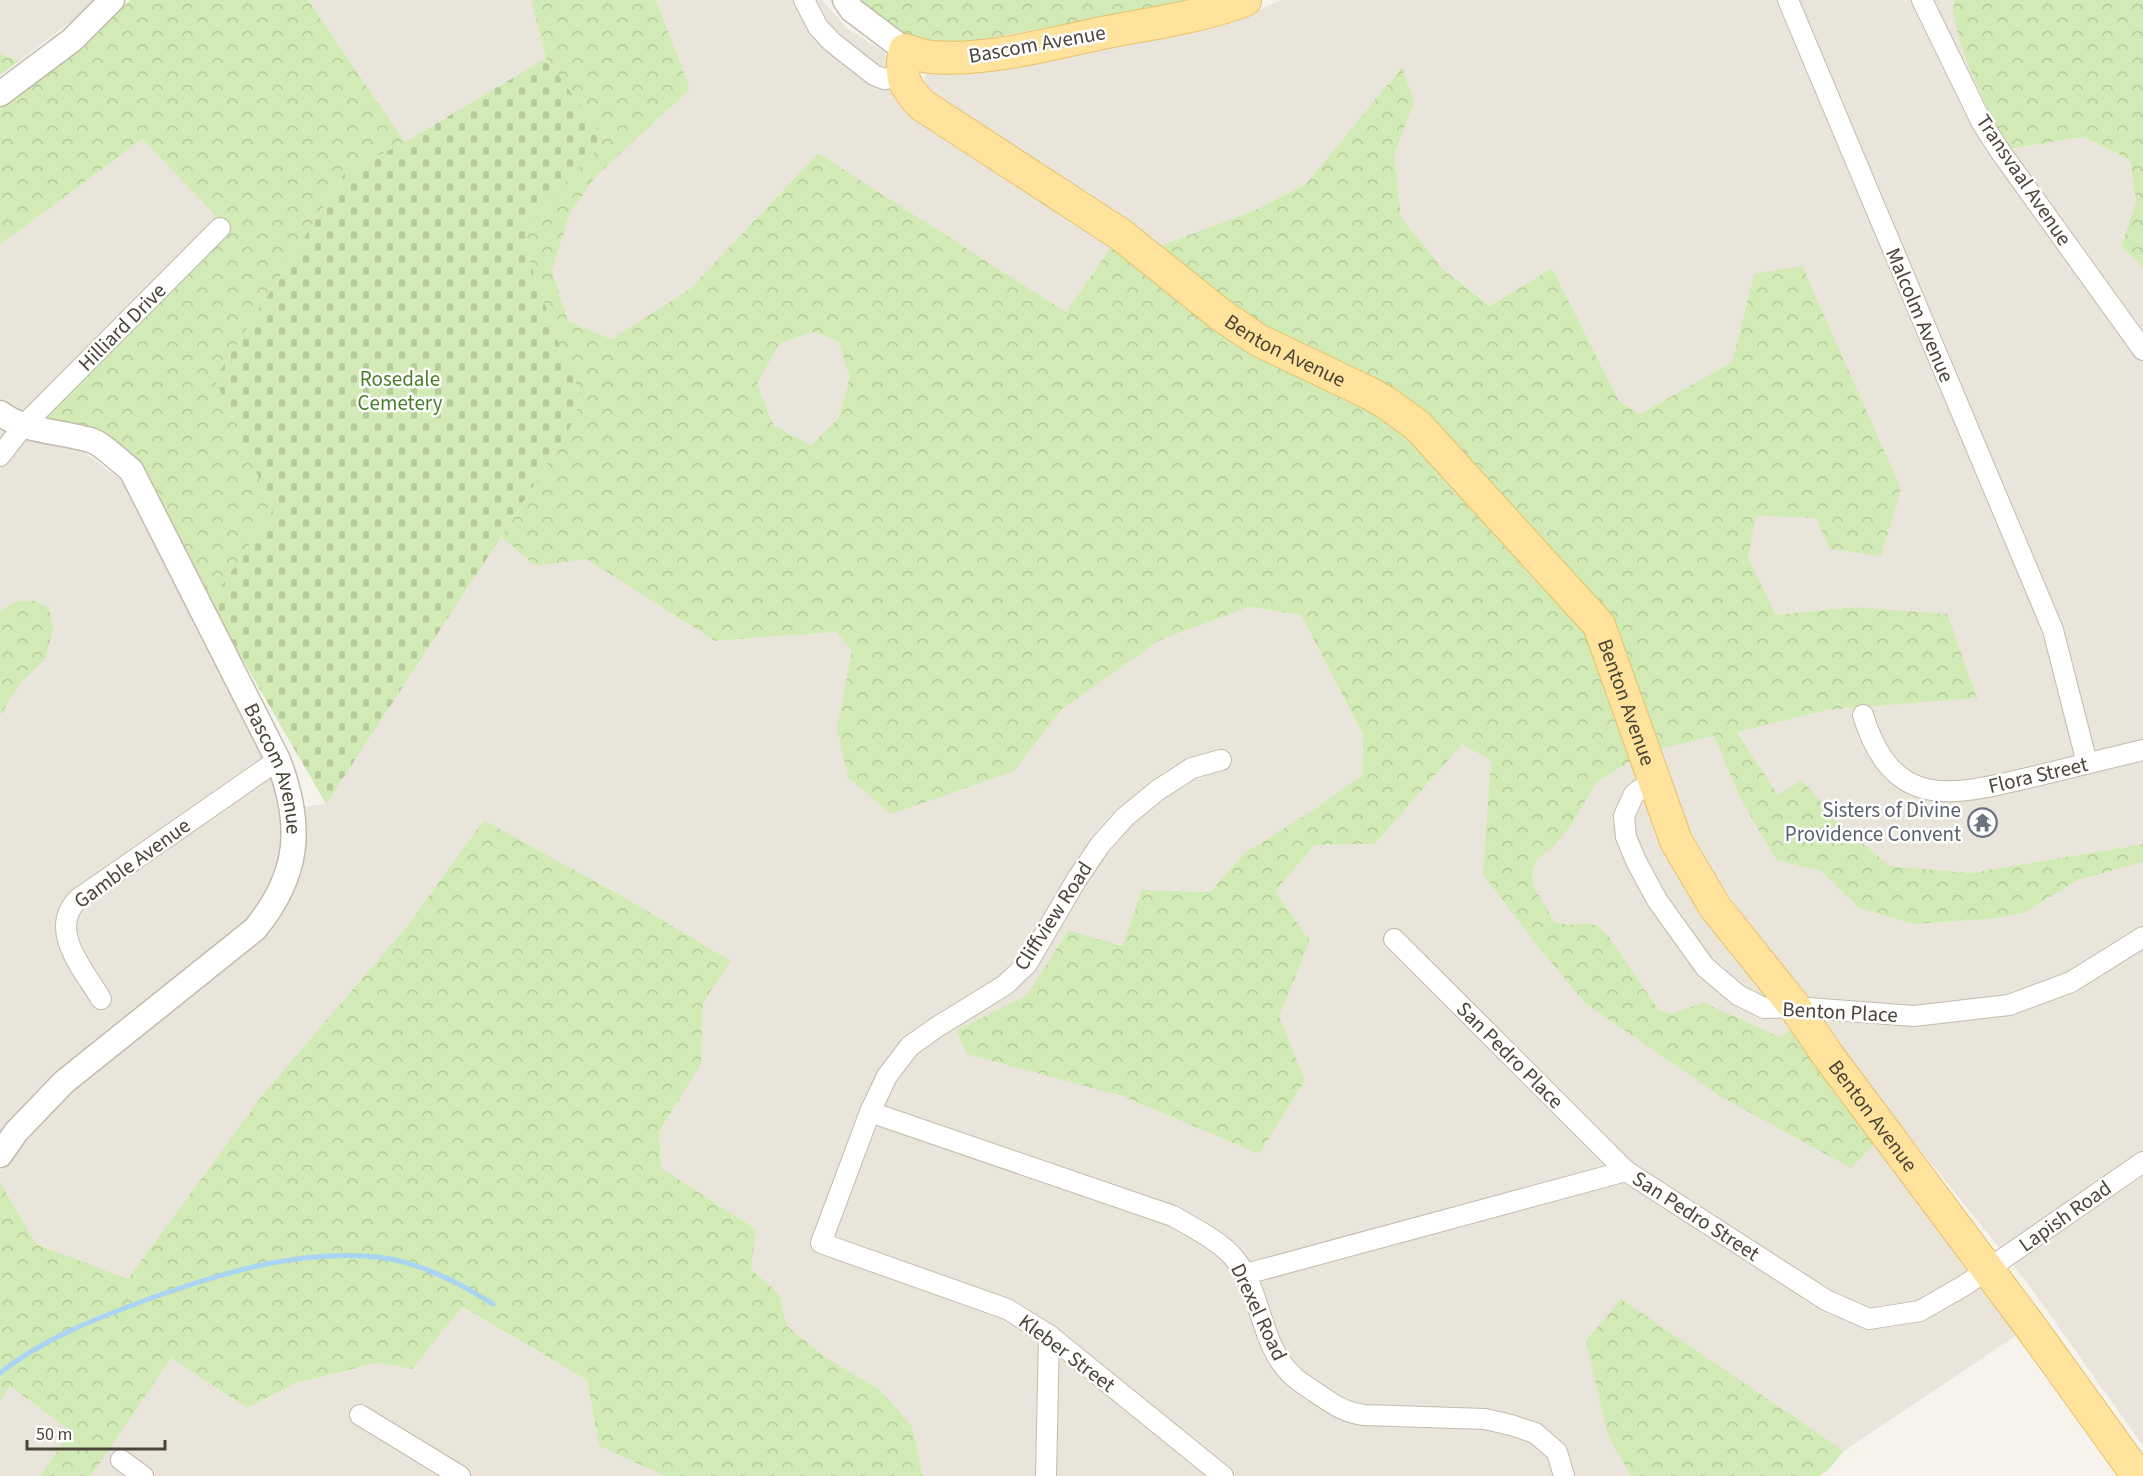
<svg xmlns="http://www.w3.org/2000/svg" width="2143" height="1476" font-family="'Source Sans 3',sans-serif">
	<defs>
		<pattern id="forest-crowns" width="20" height="18" patternUnits="userSpaceOnUse" patternTransform="scale(1.5)"><rect width="20" height="18" fill="#d2eab5"/><path d="M2 6a3 3 0 1 1 6 0M12 15a3 3 0 1 1 6 0" fill="none" stroke="#b6ca9c"/></pattern>
		<pattern id="cemetery-stones" width="16" height="16" patternUnits="userSpaceOnUse" patternTransform="scale(1.5)"><rect width="16" height="16" fill="#d2eab5"/><path d="M2 7V4a2 2 0 0 1 4 0v3zM10 15v-3a2 2 0 0 1 4 0v3z" fill="#b6ca9c"/></pattern>
	</defs>
	<rect width="100%" height="100%" fill="#f6f3ec"/>
	<g fill="#eae5da">
		<polygon points="0,0 95,0 81,14 18,62 0,53"/>
		<polygon points="308,0 531,0 546,58 405,142"/>
		<polygon points="656,0 822,0 848,29 885,52 892,94 896,101 1113,244 1066,312 818,153 690,289 611,339 568,321 552,271 570,213 596,176 690,89"/>
		<polygon points="1281,0 1954,0 1953,2 2010,149 2083,137 2130,160 2136,202 2121,247 2143,267 2143,844 1970,873 1890,866 1838,822 1802,781 1778,795 1737,731 1828,710 1976,698 1854,607 1776,615 1748,558 1755,516 1816,518 1754,274 1732,362 1640,414 1619,401 1552,268 1491,306 1443,269 1401,217 1394,155 1414,102 1402,67 1306,184 1255,210 1157,247 929,90 924,77 929,70 1252,13"/>
		<polygon points="142,139 230,229 31,436 78,449 91,457 122,481 139,503 273,778 283,808 283,838 275,879 253,916 0,1139 0,716 19,685 45,659 16,601 0,611 0,245"/>
		<polygon points="813,332 838,341 850,377 838,419 811,445 774,426 757,384 780,343"/>
		<polygon points="501,537 536,566 586,559 715,641 836,632 853,651 837,728 1013,771 1061,710 1160,640 1249,607 1301,615 1363,736 1362,775 1315,809 1244,853 1210,892 1142,890 1122,946 1067,931 1027,995 957,1031 1122,1096 1259,1154 1305,1081 1279,1016 1310,941 1275,891 1315,845 1375,844 1462,744 1491,761 1484,874 1539,948 1585,1003 1718,1095 1885,1133 2030,1326 1844,1451 1621,1300 1608,1436 1631,1476 923,1476 912,1426 880,1390 824,1356 787,1326 779,1294 751,1269 756,1229 661,1168 659,1132 701,1064 703,1003 731,961 629,900 484,820 407,926 265,1092 128,1280 36,1244 0,1182 0,1172 58,1104 111,1058 267,934 290,896 302,807 326,804"/>
		<polygon points="1714,736 1739,796 1776,860 1821,871 1859,908 1914,924 1991,919 2024,913 2078,880 2143,862 2143,1446 2029,1285 1846,1057 1785,976 1721,884 1679,811 1659,749"/>
		<polygon points="1644,753 1653,780 1804,1020 1780,1037 1703,1002 1672,1014 1659,1010 1609,937 1585,923 1568,926 1555,922 1533,886 1532,871 1538,859 1553,847 1570,827 1597,782"/>
		<polygon points="461,1307 587,1380 599,1446 665,1476 91,1476 171,1358 247,1408 296,1383 377,1363 412,1369"/>
		<polygon points="10,1386 71,1431 40,1476 0,1476 0,1401"/>
	</g>
	<g fill="url(#forest-crowns)" fill-rule="evenodd">
		<polygon points="130,0 308,0 405,142 345,173 215,379 273,510 210,603 158,496 136,466 93,435 46,418 229,229 142,139 0,245 0,109 83,48"/>
		<path d="M531,0H656L690,89L596,176L570,213L552,271L568,321L611,339L690,289L818,153L1066,312L1113,244L1157,247L1255,210L1306,184L1402,67L1414,102L1394,155L1401,217L1443,269L1490,306L1552,268L1619,401L1640,414L1732,362L1754,274L1802,266L1901,489L1881,556L1830,549L1816,518L1756,516L1748,558L1776,615L1854,607L1947,614L1977,698L1828,710L1737,732L1778,795L1802,780L1838,822L1890,866L1970,873L2143,844V862L2078,880L2024,913L1991,919L1914,924L1859,908L1821,871L1776,860L1739,796L1714,736L1644,753L1597,782L1570,827L1553,847L1538,859L1532,871L1533,886L1555,922L1568,925L1585,923L1598,926L1609,937L1659,1010L1672,1014L1703,1002L1780,1037L1804,1020L1885,1133L1851,1168L1718,1095L1585,1003L1539,948L1483,874L1491,761L1462,744L1375,844L1315,845L1275,891L1310,941L1279,1016L1305,1081L1259,1154L1122,1096L967,1054L956,1031L1027,995L1068,930L1122,946L1142,890L1210,892L1244,853L1315,809L1362,775L1363,735L1301,615L1249,607L1160,640L1061,710L1014,771L891,814L848,777L837,728L852,651L836,632L715,641L586,559L536,566L501,537L574,421L580,394L558,341L530,263L526,240L528,222L593,153L598,141L596,127L546,58ZM813,332L838,341L850,377L838,419L811,445L774,426L757,384L780,343Z"/>
		<polygon points="859,0 1191,0 970,42 931,45 884,29"/>
		<path d="M1954,0H2143V267L2121,247L2136,202L2130,160L2083,137L2010,149C1992,119 1948,33 1954,0Z"/>
		<polygon points="0,53 18,62 0,75"/>
		<polygon points="16,601 36,601 49,608 53,630 45,659 19,685 0,716 0,611"/>
		<polygon points="484,820 629,900 731,961 703,1003 701,1064 659,1132 661,1168 756,1229 751,1269 779,1294 787,1326 824,1356 880,1390 912,1426 923,1476 665,1476 599,1446 587,1380 462,1307 412,1369 377,1363 296,1383 247,1408 171,1358 91,1476 40,1476 71,1431 10,1386 0,1401 0,1182 36,1244 128,1279 265,1092 407,926"/>
		<polygon points="1621,1299 1844,1451 1828,1470 1819,1476 1631,1476 1608,1436 1586,1341"/>
	</g>
	<polygon fill="url(#cemetery-stones)" points="546,58 596,127 598,141 593,153 529,222 526,240 530,263 558,341 580,394 574,421 501,537 326,804 210,603 273,510 215,379 345,173 405,142"/>
	<g fill="none" stroke-linecap="round" stroke-linejoin="round">
		<path stroke="#a9d4f2" stroke-width="5" d="M0,1373C43,1339 95,1319 146,1300C218,1274 298,1249 377,1257C417,1261 460,1283 493,1304"/>
		<defs>
			<g id="minor">
				<polyline points="804,0 818,27 832,42 874,75 884,79 903,77"/>
				<polyline points="1788,0 2053,630 2087,763"/>
				<polyline points="1922,0 1982,123 2000,151 2143,350"/>
				<polyline points="0,456 24,425 220,228"/>
				<path d="M1863,715C1893,812 1952,796 2032,777C2069,768 2106,759 2143,750"/>
				<polyline points="1221,760 1192,768 1158,790 1125,817 1100,845 1077,879 1027,964 1005,985 937,1027 910,1046 887,1076 870,1112 821,1243 1007,1309 1049,1335 1223,1476"/>
				<polyline points="1653,780 1634,794 1624,816 1626,837 1636,861 1657,900 1705,967 1738,995 1764,1008 1795,1007 1914,1016 2009,1005 2071,982 2143,937"/>
				<polyline points="1394,939 1626,1171"/>
				<path d="M101,999C84,970 47,930 78,899L278,760"/>
				<path d="M870,1112L1173,1216C1192,1227 1220,1241 1234,1258C1263,1292 1259,1345 1293,1376C1299,1382 1308,1387 1315,1392C1333,1404 1343,1412 1364,1415L1485,1419L1511,1425L1535,1433L1557,1452L1564,1476"/>
				<polyline points="1246,1274 1626,1171 1826,1300 1869,1319 1920,1311 1965,1285 2143,1162"/>
				<polyline points="360,1415 460,1476"/>
				<polyline points="121,1460 143,1476"/>
				<polyline points="1046,1476 1049,1335"/>
			</g>
			<g id="tertiary">
				<polyline points="845,0 852,10 905,50"/>
				<polyline points="0,94 72,40 112,0"/>
				<path id="s1" d="M0,413C25,432 60,431 90,440C102,443 120,462 131,470L278,760C303,825 300,874 255,929L64,1082L16,1132L0,1155"/>
			</g>
			<g id="primary">
				<path id="s2" d="M1245,0C1201,17 1153,23 1107,32C1054,43 985,62 931,57C922,56 913,53 905,50C899,77 904,86 922,105L1120,234L1221,315L1258,340L1369,393L1388,404L1418,426L1599,625L1676,841L1715,907L1795,1007L1829,1057L2030,1326L2138,1476"/>
			</g>
		</defs>
		<use href="#minor" stroke="#c2bbae" stroke-width="22"/>
		<use href="#tertiary" stroke="#c2bbae" stroke-width="27"/>
		<use href="#primary" stroke="#e6c16a" stroke-width="34"/>
		<use href="#minor" stroke="#fff" stroke-width="20"/>
		<use href="#tertiary" stroke="#fff" stroke-width="24"/>
		<use href="#primary" stroke="#ffe39c" stroke-width="32"/>
	</g>
	<defs>
		<symbol id="temple-ring" viewBox="-11 -11 22 22"><circle r="9.5" fill="#fff" stroke="#6b7280" stroke-width="1.5"/><path d="M0-6L5-2H3V0L6.5 2.5H4V6H1.5V3h-3V6H-4V2.5H-6.5L-3 0V-2H-5Z" fill="#6b7280"/></symbol>
	</defs>
	<g fill-rule="evenodd">
		<use href="#temple-ring" x="1966" y="806" width="33" height="33"/>
	</g>
	<g text-anchor="middle" stroke-width="5" stroke-linejoin="round" paint-order="stroke">
		<g font-size="21" fill="#4b4439" stroke="#fff">
			<text transform="translate(1037 44) rotate(-10)" y="7">Bascom Avenue</text>
			<text transform="translate(2024 180) rotate(56)" y="7">Transvaal Avenue</text>
			<text transform="translate(1920 315) rotate(67)" y="7">Malcolm Avenue</text>
			<text transform="translate(122 327) rotate(-45)" y="7">Hilliard Drive</text>
			<text dy="7" stroke="none"><textPath href="#s2" startOffset="848">Benton Avenue</textPath></text>
			<text dy="7" stroke="none"><textPath href="#s2" startOffset="1352">Benton Avenue</textPath></text>
			<text dy="7" stroke="none"><textPath href="#s1" startOffset="478">Bascom Avenue</textPath></text>
			<text transform="translate(2038 775) rotate(-13)" y="7">Flora Street</text>
			<text transform="translate(132 863) rotate(-36)" y="7">Gamble Avenue</text>
			<text transform="translate(1053 916) rotate(-57)" y="7">Cliffview Road</text>
			<text transform="translate(1840 1012) rotate(3)" y="7">Benton Place</text>
			<text transform="translate(1510 1055) rotate(45)" y="7">San Pedro Place</text>
			<text dy="7" stroke="none"><textPath href="#s2" startOffset="1838">Benton Avenue</textPath></text>
			<text transform="translate(1696 1216) rotate(33)" y="7">San Pedro Street</text>
			<text transform="translate(2065 1216) rotate(-35)" y="7">Lapish Road</text>
			<text transform="translate(1259 1312) rotate(65)" y="7">Drexel Road</text>
			<text transform="translate(1067 1353) rotate(37)" y="7">Kleber Street</text>
		</g>
		<g font-size="21" fill="#4a7f2a" stroke="#fff">
			<text x="400" y="386">Rosedale<tspan x="400" dy="24">Cemetery</tspan></text>
		</g>
		<g font-size="21" fill="#5b616d" stroke="#fff" text-anchor="end">
			<text x="1961" y="817">Sisters of Divine<tspan x="1961" dy="24">Providence Convent</tspan></text>
		</g>
	</g>
	<path d="M27 1440v9h138v-9" fill="none" stroke="#4b4439" stroke-width="3"/>
	<text x="36" y="1440" font-size="18" fill="#4b4439" stroke="#ffffff" stroke-width="4.5" paint-order="stroke">50 m</text>
</svg>
